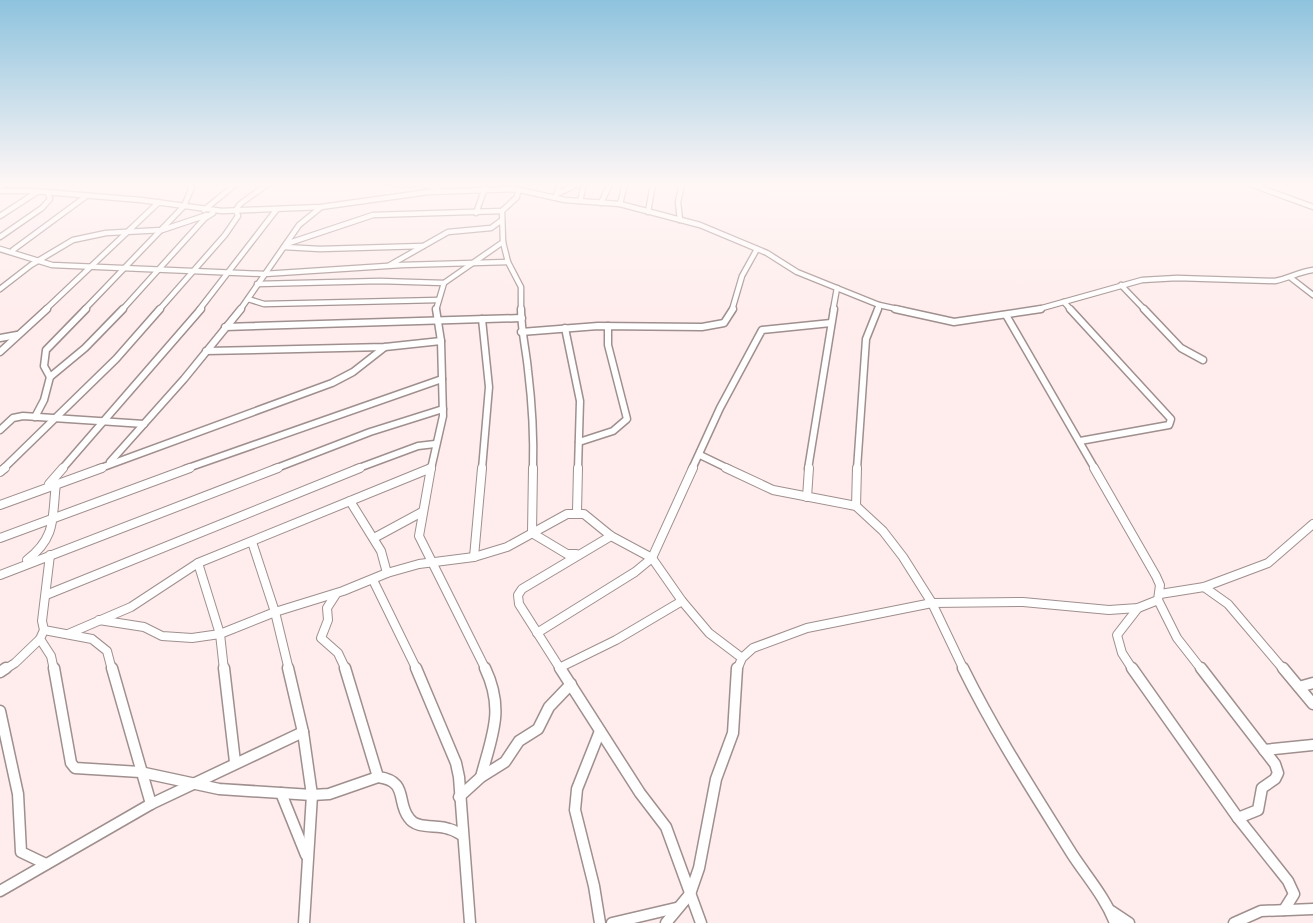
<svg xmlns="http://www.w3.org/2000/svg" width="1313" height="923" font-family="'Asap Condensed',sans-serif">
	<rect width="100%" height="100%" fill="#feedec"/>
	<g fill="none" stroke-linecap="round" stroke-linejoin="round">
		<defs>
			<g id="minor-far3">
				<polyline points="390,184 423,184 439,189"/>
				<polyline points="1250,184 1313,207"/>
				<polyline points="0,186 7,184"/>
				<polyline points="518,190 517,197 502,211 503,242 508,262 521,287 521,310"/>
				<polyline points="0,191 33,191 141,200 222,211 321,207 428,192 515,189 565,200 620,204 700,225 767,253 797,272 879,305 902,310"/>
				<polyline points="557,194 578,184"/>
				<polyline points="556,196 560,184"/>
				<polyline points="580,201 584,184"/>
				<polyline points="601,203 610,184"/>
				<polyline points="620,204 625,184"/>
				<polyline points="204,210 236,184"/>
				<polyline points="648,212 653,184"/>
				<polyline points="476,213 485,188"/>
				<polyline points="0,216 37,192"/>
				<polyline points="680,220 678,202 682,184"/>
				<polyline points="0,237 42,208 50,199 48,193"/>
				<polyline points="286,244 373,215 502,211"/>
				<polyline points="284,247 320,249 423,246"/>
				<polyline points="0,249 52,265 264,274 402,265 508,262"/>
				<polyline points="13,250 85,197"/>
				<polyline points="390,265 448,232 491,228 502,220"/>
				<polyline points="1291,278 1313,295"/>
				<polyline points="257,284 380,281 444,283"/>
				<polyline points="1121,285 1145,310"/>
				<polyline points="0,289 31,265 73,240 106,233 162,230 207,215"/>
				<polyline points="248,299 264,304 438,300"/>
				<polyline points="1064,302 1071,310"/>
				<polyline points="45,310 159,202"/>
				<polyline points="84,310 184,206 192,187 187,184"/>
				<polyline points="122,310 205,218 213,213"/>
				<polyline points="159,310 225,235 238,216 236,210 240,204 268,184"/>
				<polyline points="199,310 277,209"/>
				<polyline points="240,310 299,225 320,208"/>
				<polyline points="436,310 444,283 503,242"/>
				<polyline points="732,310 742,276 757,249"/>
				<polyline points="833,310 837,288"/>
				<polyline points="877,310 879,305"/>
				<path d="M1035,310L1142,280L1177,278L1275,281C1289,278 1299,272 1313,270"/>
			</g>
			<g id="minor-far2">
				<path d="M521,309C521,330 526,349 528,370C532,403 534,436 533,469"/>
				<polyline points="895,309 954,322 1041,309"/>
				<polyline points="1070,309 1171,419 1169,425 1080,441"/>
				<polyline points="1144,309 1181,348 1203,360"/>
				<polyline points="1006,315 1095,469"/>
				<polyline points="482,319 489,387 482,469"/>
				<polyline points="225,327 522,318"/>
				<polyline points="565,328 580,401 578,469"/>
				<polyline points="521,332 598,326 702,327 724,323 733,309"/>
				<polyline points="0,338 17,335"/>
				<polyline points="206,351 385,347 441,341"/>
				<polyline points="0,352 47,309"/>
				<polyline points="50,377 44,366 46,350 86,309"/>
				<polyline points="35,417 44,400 50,377 85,348 123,309"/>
				<polyline points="0,430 13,418 23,416 144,424"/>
				<polyline points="579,442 613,431 627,419 608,345 608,326"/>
				<polyline points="700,455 729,469"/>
				<polyline points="110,462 184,379 241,309"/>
				<polyline points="3,469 116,359 160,309"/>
				<polyline points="62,469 201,309"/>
				<polyline points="98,469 332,383 353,372 385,347"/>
				<polyline points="185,469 442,379"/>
				<polyline points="274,469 370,432 443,409"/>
				<polyline points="356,469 418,446 435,444"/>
				<polyline points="428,469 431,468"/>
				<polyline points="431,469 443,416 441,341 436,309"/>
				<polyline points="692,469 720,408 762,330 831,323"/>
				<polyline points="808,469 834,309"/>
				<polyline points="857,469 866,339 878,309"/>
			</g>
			<g id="minor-far1">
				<polyline points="431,468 419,536 486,670"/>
				<polyline points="533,468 532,533 567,554 576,554"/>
				<polyline points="726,468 773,490 856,506 883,531 903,557 932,603 964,670"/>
				<polyline points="0,472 5,468"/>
				<polyline points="49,484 63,468"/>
				<polyline points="807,497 809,468"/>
				<polyline points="350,501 381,551 387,573"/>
				<polyline points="0,505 102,468"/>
				<polyline points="856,506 857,468"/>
				<polyline points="577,512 578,468"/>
				<polyline points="0,538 190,468"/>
				<polyline points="374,538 422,512"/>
				<polyline points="252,542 275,612 289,670"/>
				<polyline points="50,555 42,621 44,630 92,639 107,651 112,670"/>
				<polyline points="474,557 482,468"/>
				<path d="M27,560C57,537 52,517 56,483"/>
				<polyline points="198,563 220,634 224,670"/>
				<polyline points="0,575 278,468"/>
				<polyline points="373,580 417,670"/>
				<polyline points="1204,587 1228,604 1284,670"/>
				<polyline points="336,594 327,608 328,620 321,638 338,653 346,670"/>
				<polyline points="1160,594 1204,587 1268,563 1313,524"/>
				<polyline points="46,595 360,468"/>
				<polyline points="1158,600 1177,638 1202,670"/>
				<polyline points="99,620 144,627 162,636 192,638 220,634 275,612 343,591 387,573 419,564 474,557 507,547 567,514 584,514 611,536 652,558 682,601 709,633 742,658"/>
				<polyline points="44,630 40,639 51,656 54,670"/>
				<polyline points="537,633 635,572 652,558 693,468"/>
				<polyline points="68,634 131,607 198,563 431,468"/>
				<polyline points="559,668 616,640 682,601"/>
				<polyline points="4,670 15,663 40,639"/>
				<polyline points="561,670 519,604 518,595 522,589 611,536"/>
				<polyline points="737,670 742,658 753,648 807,628 932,603 1023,602 1109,610 1138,608 1158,600 1160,585 1156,576 1094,468"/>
				<polyline points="1133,670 1122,653 1117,635 1138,608"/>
			</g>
			<g id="minor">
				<path d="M54,668L71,763L75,768L140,772L219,789L312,795L329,794L378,777C409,781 396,802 409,818C417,830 437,824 449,829C454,830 458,833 462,835"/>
				<polyline points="112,668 151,804"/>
				<polyline points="224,668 235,762"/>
				<polyline points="288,668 303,732 312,795 304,923"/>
				<polyline points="345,668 378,777"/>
				<polyline points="416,668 456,763 459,777 470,923"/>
				<polyline points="560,668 640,793 666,827 701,923"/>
				<path d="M963,668C995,733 1034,793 1072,854C1087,877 1105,897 1115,923"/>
				<polyline points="1132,668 1238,818 1288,881 1294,894 1284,910"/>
				<polyline points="1201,668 1275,764 1278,773 1275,779 1262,788 1258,810 1238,818"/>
				<polyline points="1283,668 1313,704"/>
				<polyline points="0,672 6,668"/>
				<polyline points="1299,687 1313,683"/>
				<polyline points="0,711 18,794 21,852 46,864"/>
				<polyline points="600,731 577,789 575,810 594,886 600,923"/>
				<polyline points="1264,750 1313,745"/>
				<path d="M481,777C492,735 505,710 485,668"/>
				<polyline points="281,793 306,855"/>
				<polyline points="459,797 481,777 505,762 519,741 538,729 549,707 571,684"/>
				<polyline points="0,891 151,804 303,732"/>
				<polyline points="1111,911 1129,923"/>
				<polyline points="612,923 676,908"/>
				<polyline points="666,923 690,894 699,868 716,779 733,733 737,668"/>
				<polyline points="1234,923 1261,911 1313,909"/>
			</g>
		</defs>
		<use href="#minor-far3" stroke="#9f8f8e" stroke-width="7"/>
		<use href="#minor-far2" stroke="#9f8f8e" stroke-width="9"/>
		<use href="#minor-far1" stroke="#9f8f8e" stroke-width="10"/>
		<use href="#minor" stroke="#9f8f8e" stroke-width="13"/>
		<use href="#minor-far3" stroke="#fff" stroke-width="4.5"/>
		<use href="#minor-far2" stroke="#fff" stroke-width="6"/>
		<use href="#minor-far1" stroke="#fff" stroke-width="8"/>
		<use href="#minor" stroke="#fff" stroke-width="10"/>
	</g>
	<linearGradient id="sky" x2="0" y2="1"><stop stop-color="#8ec3de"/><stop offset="0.59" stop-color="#fff7f6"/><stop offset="1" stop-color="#fff7f6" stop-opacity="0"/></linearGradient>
	<rect width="1313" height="313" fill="url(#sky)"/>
</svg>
